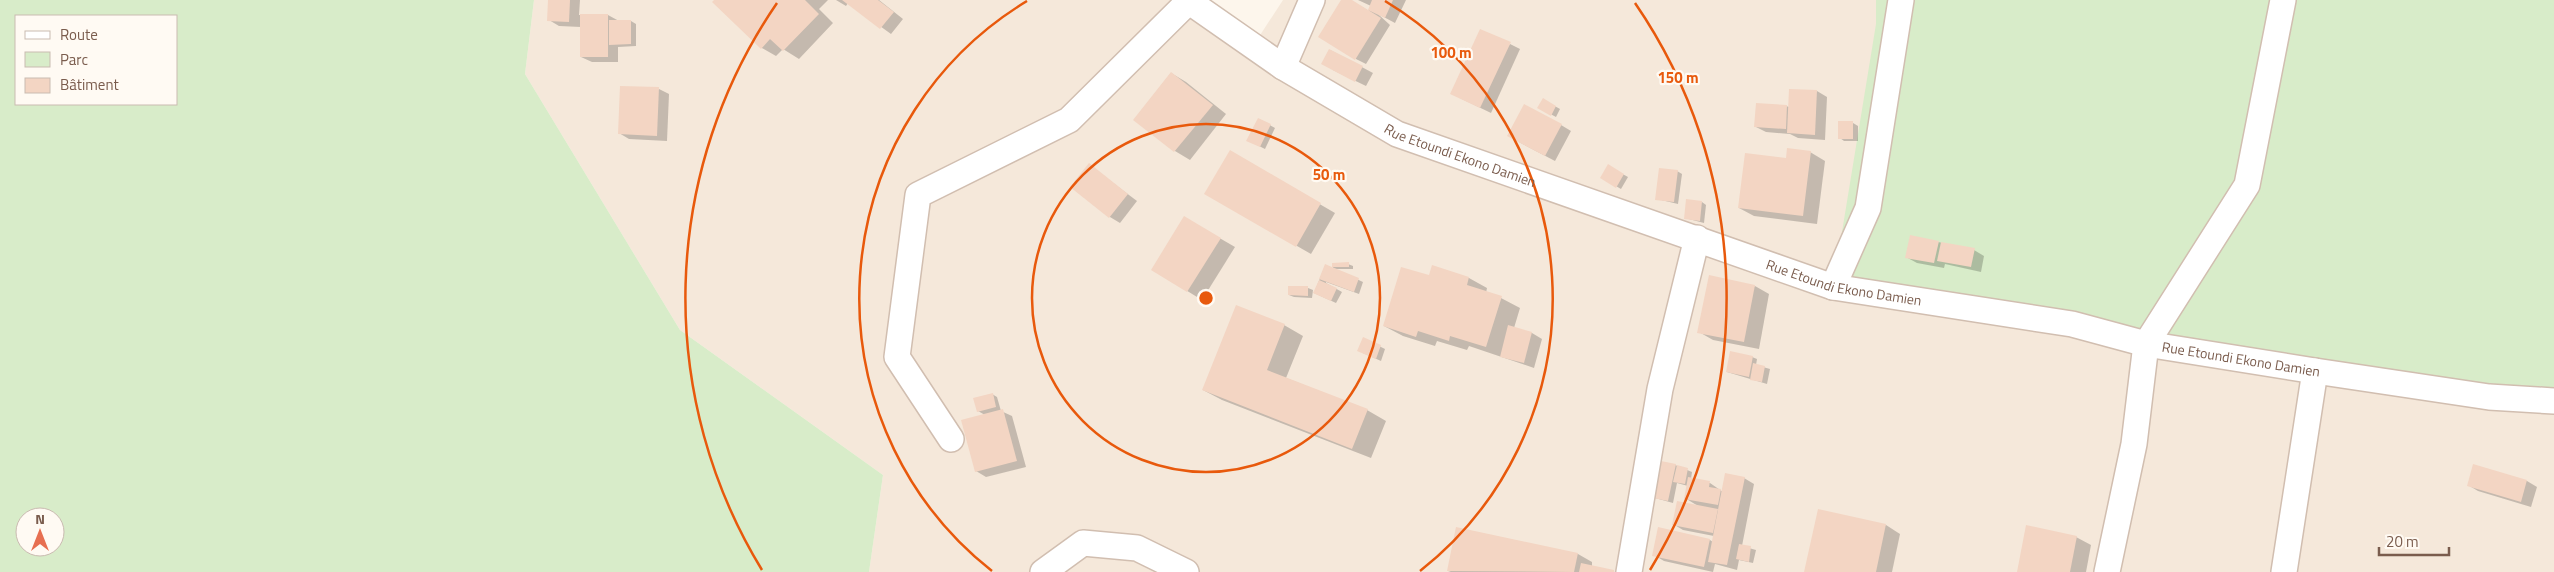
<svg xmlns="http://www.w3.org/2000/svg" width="2554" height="572" font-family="'Titillium Web',sans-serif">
	<rect width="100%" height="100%" fill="#fdf6ec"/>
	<polygon fill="#f5e8da" points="534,0 1205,0 1253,46 1283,0 1876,0 1876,24 2554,401 2554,572 869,572 883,475 680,330 525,74"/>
	<g fill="#d8ecc9" fill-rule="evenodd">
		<path d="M0,0H534L525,74L680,330L883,475L869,572H0ZM16,16H176V104H16ZM25,517H55V547H25Z"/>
		<polygon points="1876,0 2554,0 2554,401 1833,287 1876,24"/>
	</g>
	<g fill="#0003">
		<polygon points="549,0 580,0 579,15 608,15 619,21 631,21 636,24 636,46 618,47 618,62 592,62 581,57 581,27 559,26 549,20"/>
		<polygon points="716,0 828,0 819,9 833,23 799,59 783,49 776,56 762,48"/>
		<polygon points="836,0 879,0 903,19 891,34 848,3 846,6"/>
		<polygon points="1343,0 1350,0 1369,11 1371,6 1358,0 1406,0 1395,23 1378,14 1390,25 1366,64 1356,59"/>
		<polygon points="1510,44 1520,49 1491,113 1462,99"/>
		<polygon points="1330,50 1373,73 1366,86 1333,70"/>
		<polygon points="1171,73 1186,82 1226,114 1190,160 1175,151 1135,119"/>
		<polygon points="659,89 669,94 667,141 629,139 619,133"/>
		<polygon points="1817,91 1827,97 1825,140 1798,138 1790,134 1766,132 1756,127 1786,106 1789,107"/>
		<polygon points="1544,100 1560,109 1556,117 1539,108"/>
		<polygon points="1259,119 1275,128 1265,149 1253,143"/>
		<polygon points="1840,123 1853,123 1858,126 1858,141 1844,141 1840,138"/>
		<polygon points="1561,125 1571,131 1555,161 1519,142"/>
		<polygon points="1230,152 1335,213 1311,254 1206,194"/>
		<polygon points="1810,152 1825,161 1817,224 1754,216 1739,208 1787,159"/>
		<polygon points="1089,165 1137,201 1120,223 1110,217"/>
		<polygon points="1608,166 1628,177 1621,189 1602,178"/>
		<polygon points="1677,171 1682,174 1678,204 1657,199"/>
		<polygon points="1702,202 1706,205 1704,223 1685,218"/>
		<polygon points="1185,218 1235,247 1202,300 1153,270"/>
		<polygon points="1938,242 1974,250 1984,256 1981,272 1945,264 1944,268 1917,263 1906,257"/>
		<polygon points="1333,264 1348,264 1353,266 1353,269 1335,269 1363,282 1359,294 1326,282 1326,283 1342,292 1336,303 1314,293 1325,266 1333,269"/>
		<polygon points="1430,277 1469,278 1487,288 1486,293 1501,298 1520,308 1514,328 1532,333 1542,339 1534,368 1469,346 1467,350 1437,341 1435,346 1403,336 1384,326"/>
		<polygon points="1755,286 1769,294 1759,349 1713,340 1699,332"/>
		<polygon points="1308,288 1313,290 1312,298 1294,297 1289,295"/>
		<polygon points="1284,325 1303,336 1286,378 1367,410 1386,421 1371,458 1222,400 1203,390"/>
		<polygon points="1363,338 1385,349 1381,361 1363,353"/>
		<polygon points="1752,357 1757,359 1756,365 1770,369 1767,384 1727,372"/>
		<polygon points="992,394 997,397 1001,411 1012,416 1026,467 986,477 976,471 985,415 978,411"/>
		<polygon points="1675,465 1692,472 1691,479 1710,483 1723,492 1744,478 1754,484 1742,546 1756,550 1753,563 1739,560 1737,570 1715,564 1713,572 1664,561 1654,555 1710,540 1713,542 1714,536 1683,530 1673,524 1698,506 1685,498 1688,486 1677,483 1673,503 1655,498"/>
		<polygon points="2527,481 2537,487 2531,507 2478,491 2468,485"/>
		<polygon points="1886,525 1900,534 1892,572 1808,572"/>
		<polygon points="1457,528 1578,554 1592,562 1592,567 1615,572 1451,572 1448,571"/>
		<polygon points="2076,537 2091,545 2086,572 2018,572"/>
	</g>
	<g fill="#f3d5c3">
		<polygon points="548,0 570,0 569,22 547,21"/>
		<polygon points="714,0 805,0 819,14 783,51 770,39 761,49 712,2"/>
		<polygon points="842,0 878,0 894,12 880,29"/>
		<polygon points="1341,0 1352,0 1381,18 1355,60 1318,37"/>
		<polygon points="1372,0 1393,0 1385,18 1368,10"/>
		<rect x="580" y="14" width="28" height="43"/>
		<polygon points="609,20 631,20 631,44 609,45"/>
		<polygon points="1480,29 1511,42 1480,108 1450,94"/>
		<polygon points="1329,49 1363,66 1355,82 1321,64"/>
		<polygon points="1171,72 1213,105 1174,152 1133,120"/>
		<polygon points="620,86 659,87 657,136 618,134"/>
		<polygon points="1789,89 1817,90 1815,135 1787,133"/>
		<polygon points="1543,98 1556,106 1551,116 1537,108"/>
		<polygon points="1756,103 1787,105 1786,129 1754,127"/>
		<polygon points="1524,104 1562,124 1545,156 1507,136"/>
		<polygon points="1258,118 1271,124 1260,147 1246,141"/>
		<rect x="1838" y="121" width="15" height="18"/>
		<polygon points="1787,148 1811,151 1803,216 1738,208 1745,153 1786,158"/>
		<polygon points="1230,150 1321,203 1296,247 1204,194"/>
		<polygon points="1089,163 1128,194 1109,218 1070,187"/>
		<polygon points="1608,164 1624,174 1616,188 1600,178"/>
		<polygon points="1659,168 1678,170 1674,202 1655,200"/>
		<polygon points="1686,199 1702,201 1700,221 1684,219"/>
		<polygon points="1184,216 1221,238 1187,292 1151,270"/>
		<polygon points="1910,235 1939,241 1934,263 1905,258"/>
		<polygon points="1941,242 1975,248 1971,267 1937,261"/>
		<polygon points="1349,262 1349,267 1332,267 1359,278 1354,292 1319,279 1325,264 1332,267 1332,263"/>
		<polygon points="1432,265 1469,277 1467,285 1502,296 1486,347 1450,336 1449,341 1418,331 1416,337 1383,326 1401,267 1429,275"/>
		<polygon points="1709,275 1755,285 1744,342 1697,333"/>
		<polygon points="1319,280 1337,288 1331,301 1313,293"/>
		<polygon points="1288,286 1308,286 1308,296 1288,295"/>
		<polygon points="1236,305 1285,324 1267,370 1368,409 1352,449 1202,390"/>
		<polygon points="1508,325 1532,332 1524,363 1500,357"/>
		<polygon points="1363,337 1381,345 1376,359 1357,351"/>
		<polygon points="1730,351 1753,356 1749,377 1726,372"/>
		<polygon points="1753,363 1765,366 1762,382 1750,380"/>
		<polygon points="993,393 996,407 977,412 973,398"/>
		<polygon points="1003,409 1017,461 975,472 961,420"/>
		<polygon points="1661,461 1676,464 1668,501 1653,498"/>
		<polygon points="2473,464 2527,480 2521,502 2467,486"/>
		<polygon points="1677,465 1688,468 1685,484 1673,482"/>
		<polygon points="1725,473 1745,477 1727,565 1708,562"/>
		<polygon points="1688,477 1710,481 1709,487 1721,489 1718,505 1684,499"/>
		<polygon points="1677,501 1718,509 1713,533 1672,525"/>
		<polygon points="1818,509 1886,524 1876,572 1804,572"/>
		<polygon points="2026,525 2077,536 2070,572 2017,572"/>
		<polygon points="1456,527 1578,553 1574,572 1447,571"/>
		<polygon points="1658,527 1710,539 1704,567 1652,556"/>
		<polygon points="1739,544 1751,546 1749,562 1736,559"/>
		<polygon points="1581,563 1614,570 1614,572 1579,572"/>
	</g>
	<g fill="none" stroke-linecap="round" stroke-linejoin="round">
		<defs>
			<g id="minor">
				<path id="s1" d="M1187,0L1283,67L1397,134L1833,287L2072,324L2146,344L2315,371L2489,397L2554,401"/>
				<polyline points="1283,67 1312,0"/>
				<polyline points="1833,287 1868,208 1901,0"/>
				<polyline points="951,439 897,357 918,195 1069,120 1189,1"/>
				<polyline points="1043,572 1083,543 1137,548 1186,572"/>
				<polyline points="1629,572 1660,389 1697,238"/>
				<polyline points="2107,572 2134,444 2146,344 2247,185 2283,0"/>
				<polyline points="2284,572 2315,371"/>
			</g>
		</defs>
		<use href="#minor" stroke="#d1beb0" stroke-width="28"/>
		<use href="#minor" stroke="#fff" stroke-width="25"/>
	</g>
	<g fill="none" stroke="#e8590c" stroke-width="2.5">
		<circle cx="1206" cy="298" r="174"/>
		<path d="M992 571A347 347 0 0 1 1027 1M1385 1A347 347 0 0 1 1420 571"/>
		<path d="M762 570A521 521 0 0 1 777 3M1635 3A521 521 0 0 1 1650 570"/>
	</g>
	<g text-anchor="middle" stroke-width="4.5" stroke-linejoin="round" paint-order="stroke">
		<g font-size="14" fill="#7a5c4d" stroke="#fffaf3">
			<text dy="5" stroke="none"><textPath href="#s1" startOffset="316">Rue Etoundi Ekono Damien</textPath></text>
			<text dy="5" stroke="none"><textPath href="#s1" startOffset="721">Rue Etoundi Ekono Damien</textPath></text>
			<text dy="5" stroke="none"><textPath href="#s1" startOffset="1126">Rue Etoundi Ekono Damien</textPath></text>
		</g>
	</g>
	<circle cx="1206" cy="298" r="8" fill="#e8590c" stroke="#fffaf3" stroke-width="2.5"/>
	<g font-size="15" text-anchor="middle" font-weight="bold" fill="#e8590c" stroke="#fffaf3" stroke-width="4.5" stroke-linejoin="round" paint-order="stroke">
		<text x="1451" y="58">100 m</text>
		<text x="1678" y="83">150 m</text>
		<text x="1329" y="180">50 m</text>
	</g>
	<rect x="15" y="15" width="162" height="90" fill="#fffaf3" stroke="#cabbb1"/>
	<rect x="25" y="31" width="25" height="8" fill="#ffffff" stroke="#cabbb1"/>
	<text x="60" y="40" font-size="15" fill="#7a5c4d">Route</text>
	<rect x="25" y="52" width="25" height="15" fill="#d8ecc9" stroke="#cabbb1"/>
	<text x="60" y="65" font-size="15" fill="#7a5c4d">Parc</text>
	<rect x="25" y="78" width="25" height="15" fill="#f3d5c3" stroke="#cabbb1"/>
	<text x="60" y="90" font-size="15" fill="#7a5c4d">Bâtiment</text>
	<g transform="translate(40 532)"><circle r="24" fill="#fffaf3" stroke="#cabbb1"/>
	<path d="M0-4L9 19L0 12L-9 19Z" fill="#e76f51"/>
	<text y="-8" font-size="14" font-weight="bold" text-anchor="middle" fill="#7a5c4d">N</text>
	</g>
	<path d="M2379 547v8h70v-8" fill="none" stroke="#7a5c4d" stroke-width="2.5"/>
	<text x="2386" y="547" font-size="15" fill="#7a5c4d" stroke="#fffaf3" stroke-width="4" paint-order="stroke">20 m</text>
</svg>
